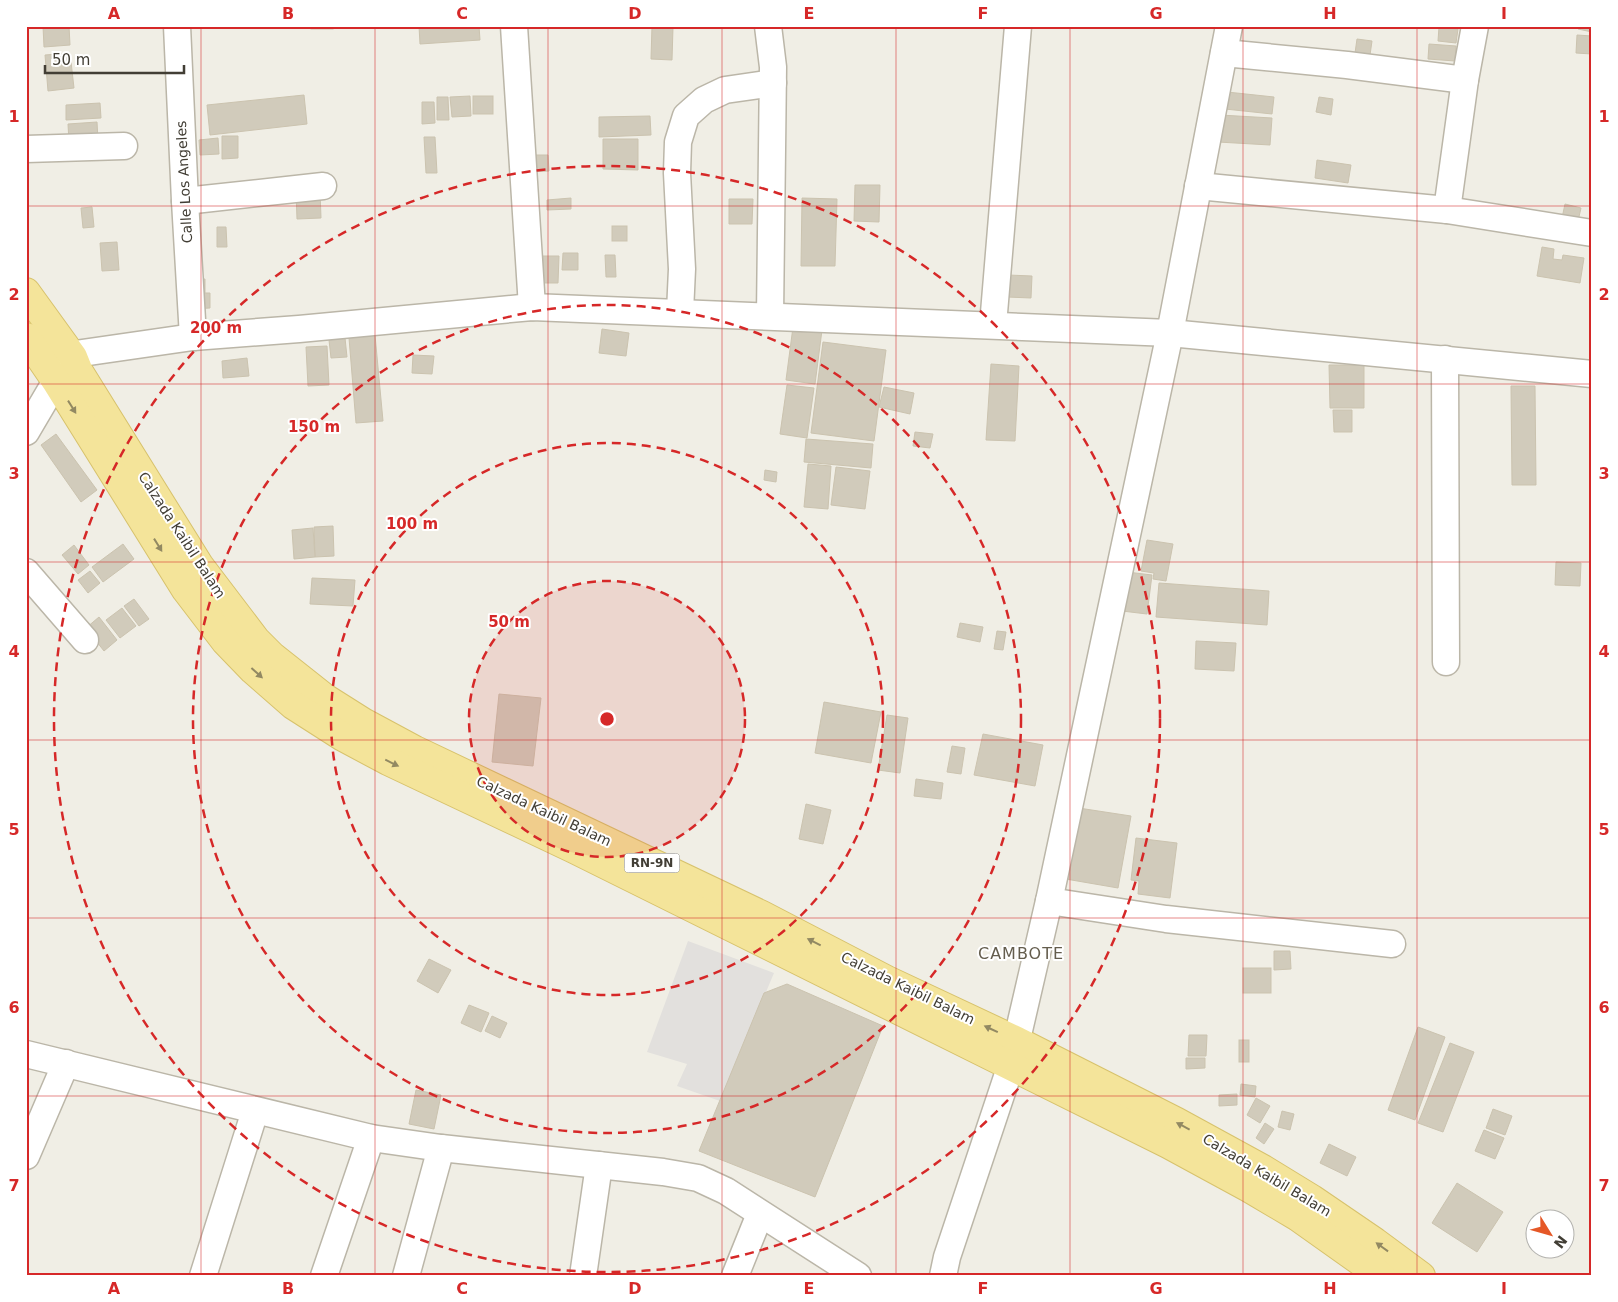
<svg xmlns="http://www.w3.org/2000/svg" width="1618" height="1302" font-family="'DejaVu Sans',sans-serif">
	<rect width="100%" height="100%" fill="#f0eee5"/>
	<polygon fill="#e2e0dd" points="688,941 774,973 720,1101 677,1086 687,1064 647,1052"/>
	<g fill="#d1cbbb" stroke="#cbc3af">
		<polygon points="43,26 69,26 70,45 44,47"/>
		<rect x="311" y="26" width="22" height="3"/>
		<polygon points="419,26 479,26 480,40 420,44"/>
		<polygon points="652,26 673,27 672,60 651,59"/>
		<polygon points="1578,26 1592,26 1592,32 1578,29"/>
		<polygon points="1439,27 1458,29 1456,43 1438,41"/>
		<polygon points="1577,35 1592,36 1592,54 1576,53"/>
		<polygon points="1357,39 1372,41 1370,55 1355,53"/>
		<polygon points="1429,44 1456,46 1455,61 1428,59"/>
		<polygon points="70,53 74,88 48,91 45,55"/>
		<polygon points="1227,92 1274,97 1272,114 1225,109"/>
		<polygon points="304,95 307,124 210,135 207,105"/>
		<polygon points="470,96 471,116 452,117 450,97"/>
		<rect x="473" y="96" width="20" height="18"/>
		<polygon points="437,97 448,97 449,120 437,120"/>
		<polygon points="1319,97 1333,99 1331,115 1316,112"/>
		<polygon points="422,102 434,102 435,123 422,124"/>
		<polygon points="100,103 101,118 66,120 66,105"/>
		<polygon points="1220,115 1272,118 1270,145 1218,142"/>
		<polygon points="650,116 651,135 599,137 599,117"/>
		<polygon points="97,122 98,140 69,142 68,124"/>
		<polygon points="222,136 238,136 238,158 222,159"/>
		<polygon points="424,137 435,137 437,173 426,173"/>
		<polygon points="218,138 219,154 200,155 199,140"/>
		<polygon points="603,139 638,139 638,170 603,169"/>
		<polygon points="527,155 548,155 549,171 528,172"/>
		<polygon points="1317,160 1351,165 1348,183 1315,178"/>
		<polygon points="855,185 880,185 879,222 854,221"/>
		<polygon points="320,191 321,218 297,219 296,192"/>
		<polygon points="571,198 571,209 547,210 547,200"/>
		<polygon points="802,198 837,199 835,266 801,266"/>
		<polygon points="729,199 753,199 752,224 729,224"/>
		<polygon points="1565,204 1581,208 1578,221 1562,218"/>
		<polygon points="92,207 94,227 83,228 81,208"/>
		<rect x="612" y="226" width="15" height="15"/>
		<polygon points="217,227 226,227 227,247 217,247"/>
		<polygon points="117,242 119,270 102,271 100,243"/>
		<polygon points="1542,247 1554,249 1553,259 1562,260 1563,255 1584,258 1580,283 1537,276"/>
		<polygon points="563,253 578,253 578,270 562,270"/>
		<polygon points="605,255 615,255 616,277 606,277"/>
		<polygon points="535,256 559,256 558,283 535,283"/>
		<polygon points="1008,275 1032,276 1031,298 1007,297"/>
		<polygon points="205,279 205,293 210,293 210,308 192,309 191,280"/>
		<polygon points="793,327 822,330 815,384 786,380"/>
		<polygon points="602,329 629,333 626,356 599,353"/>
		<polygon points="375,335 383,421 356,423 349,338"/>
		<polygon points="345,338 347,357 331,358 329,340"/>
		<polygon points="823,342 886,350 874,441 811,433"/>
		<polygon points="327,346 329,385 308,386 306,347"/>
		<polygon points="413,355 434,356 432,374 412,373"/>
		<polygon points="247,358 249,376 223,378 222,361"/>
		<polygon points="991,364 1019,366 1015,441 986,440"/>
		<polygon points="1329,365 1364,365 1364,408 1330,408"/>
		<polygon points="787,385 814,388 807,438 780,434"/>
		<polygon points="1511,386 1535,386 1536,485 1512,485"/>
		<polygon points="884,387 914,393 910,414 879,407"/>
		<polygon points="1333,410 1352,410 1352,432 1334,432"/>
		<polygon points="915,432 933,434 930,448 913,446"/>
		<polygon points="56,434 97,490 81,502 41,445"/>
		<polygon points="806,439 873,444 871,468 804,462"/>
		<polygon points="808,464 831,466 828,509 804,507"/>
		<polygon points="836,467 870,471 865,509 831,505"/>
		<polygon points="765,470 777,472 776,482 764,480"/>
		<polygon points="333,526 334,556 315,557 314,527"/>
		<polygon points="313,528 315,557 294,559 292,530"/>
		<polygon points="1147,540 1173,544 1166,581 1153,579 1154,573 1141,571"/>
		<polygon points="123,544 134,559 103,582 92,567"/>
		<polygon points="74,545 89,565 78,574 62,555"/>
		<polygon points="1556,562 1581,563 1580,586 1555,585"/>
		<polygon points="90,571 100,583 88,593 78,580"/>
		<polygon points="1127,572 1152,575 1147,614 1122,611"/>
		<polygon points="312,578 355,580 353,606 310,604"/>
		<polygon points="1159,583 1269,591 1267,625 1156,617"/>
		<polygon points="134,599 149,619 139,626 124,606"/>
		<polygon points="122,608 136,626 120,638 106,620"/>
		<polygon points="99,617 117,640 104,651 86,628"/>
		<polygon points="960,623 983,627 980,642 957,637"/>
		<polygon points="997,631 1006,632 1003,650 994,649"/>
		<polygon points="1196,641 1236,643 1234,671 1195,669"/>
		<polygon points="499,694 541,698 533,766 492,762"/>
		<polygon points="824,702 881,712 871,763 815,753"/>
		<polygon points="887,715 908,718 900,773 878,770"/>
		<polygon points="983,734 1043,745 1035,786 974,775"/>
		<polygon points="952,746 965,748 961,774 947,772"/>
		<polygon points="916,779 943,783 941,799 914,796"/>
		<polygon points="806,804 831,810 823,844 799,839"/>
		<polygon points="1072,807 1131,816 1118,888 1060,878"/>
		<polygon points="1136,838 1177,843 1170,898 1138,894 1139,881 1131,880"/>
		<polygon points="1274,951 1290,951 1291,969 1274,970"/>
		<polygon points="429,959 451,970 438,993 417,981"/>
		<rect x="1243" y="968" width="28" height="25"/>
		<polygon points="787,984 883,1026 815,1197 699,1151 764,993"/>
		<polygon points="469,1005 489,1013 481,1032 461,1023"/>
		<polygon points="492,1016 507,1023 500,1038 485,1031"/>
		<polygon points="1418,1027 1445,1037 1415,1120 1388,1110"/>
		<polygon points="1189,1035 1207,1035 1206,1056 1188,1056"/>
		<rect x="1239" y="1040" width="10" height="22"/>
		<polygon points="1450,1043 1474,1052 1443,1132 1418,1123"/>
		<polygon points="1186,1058 1205,1058 1205,1068 1186,1069"/>
		<polygon points="1241,1084 1256,1086 1255,1097 1240,1095"/>
		<polygon points="416,1090 441,1095 434,1129 409,1124"/>
		<polygon points="1237,1094 1237,1105 1219,1106 1219,1095"/>
		<polygon points="1256,1098 1270,1106 1260,1123 1247,1115"/>
		<polygon points="1493,1109 1512,1116 1505,1135 1486,1128"/>
		<polygon points="1282,1111 1294,1114 1290,1130 1278,1127"/>
		<polygon points="1265,1123 1274,1129 1264,1144 1256,1138"/>
		<polygon points="1484,1130 1504,1138 1495,1159 1475,1151"/>
		<polygon points="1329,1144 1356,1157 1347,1176 1320,1163"/>
		<polygon points="1457,1183 1503,1212 1477,1252 1432,1223"/>
	</g>
	<g fill="none" stroke-linecap="round" stroke-linejoin="round">
		<defs>
			<g id="minor">
				<polyline points="177,26 185,201 193,337"/>
				<polyline points="514,26 532,307"/>
				<polyline points="768,26 773,67 770,316"/>
				<polyline points="1224,53 1347,65 1465,80"/>
				<polyline points="26,149 124,146"/>
				<polyline points="1198,186 1447,210 1592,233"/>
				<polyline points="185,201 323,186"/>
				<polyline points="1447,210 1465,80 1475,26"/>
				<polyline points="680,312 682,269 677,173 678,142 686,116 704,100 725,90 773,83"/>
				<polyline points="993,325 1018,26"/>
				<polyline points="1445,359 1446,662"/>
				<polyline points="26,432 56,381 73,357 82,353 193,337 299,329 532,307 1170,333 1592,374"/>
				<polyline points="26,572 85,640"/>
				<polyline points="1049,901 1166,919 1392,944"/>
				<polyline points="26,1054 371,1138 441,1148 663,1172 698,1178 726,1191 858,1276"/>
				<polyline points="26,1156 66,1063"/>
				<polyline points="203,1276 255,1111"/>
				<polyline points="324,1276 371,1138"/>
				<polyline points="406,1276 441,1148"/>
				<polyline points="583,1276 599,1165"/>
				<polyline points="735,1276 760,1214"/>
				<polyline points="943,1276 947,1257 1011,1065 1049,901 1170,333 1229,26"/>
			</g>
			<g id="major">
				<polyline points="26,292 73,357 79,372 199,565 256,640 272,656 325,698 363,722 415,750 762,915 887,980 1017,1041 1177,1122 1263,1169 1312,1199 1375,1242 1421,1276"/>
				<polyline points="26,337 56,381 186,590 225,641 253,670 293,705 343,737 388,761 574,849 1168,1144 1249,1188 1298,1217 1381,1276"/>
			</g>
		</defs>
		<use href="#minor" stroke="#bbb6a8" stroke-width="29"/>
		<use href="#major" stroke="#d7c26c" stroke-width="30"/>
		<use href="#minor" stroke="#fff" stroke-width="26"/>
		<use href="#major" stroke="#f4e49a" stroke-width="28"/>
	</g>
	<defs><path id="oneway-solid" d="M-6-.8H1V-3.2L6.5 0L1 3.2V.8H-6Z" transform="scale(1.25)"/></defs>
	<g fill="#928962">
		<use href="#oneway-solid" transform="translate(72 407) rotate(58)"/>
		<use href="#oneway-solid" transform="translate(158 545) rotate(58)"/>
		<use href="#oneway-solid" transform="translate(257 673) rotate(42)"/>
		<use href="#oneway-solid" transform="translate(392 763) rotate(26)"/>
		<use href="#oneway-solid" transform="translate(814 942) rotate(-153)"/>
		<use href="#oneway-solid" transform="translate(991 1029) rotate(-155)"/>
		<use href="#oneway-solid" transform="translate(1183 1126) rotate(-152)"/>
		<use href="#oneway-solid" transform="translate(1382 1247) rotate(-144)"/>
	</g>
	<path fill="none" stroke="#d62828" stroke-width="1" stroke-opacity="0.55" d="M201,26V1276M375,26V1276M548,26V1276M722,26V1276M896,26V1276M1070,26V1276M1243,26V1276M1417,26V1276M26,206H1592M26,384H1592M26,562H1592M26,740H1592M26,918H1592M26,1096H1592"/>
	<circle cx="607" cy="719" r="138" fill="#d62828" fill-opacity=".12"/>
	<g fill="none" stroke="#d62828" stroke-width="2.5" stroke-dasharray="9 6">
		<circle cx="607" cy="719" r="138"/>
		<circle cx="607" cy="719" r="276"/>
		<circle cx="607" cy="719" r="414"/>
		<circle cx="607" cy="719" r="553"/>
	</g>
	<g text-anchor="middle" stroke-width="4" stroke-linejoin="round" paint-order="stroke">
		<rect fill="#fff" stroke="#7b7872" stroke-width="1" x="624.5" y="853.5" width="55" height="19" rx="4"/>
		<g font-size="12" font-weight="bold" fill="#423e35">
			<text x="652" y="867">RN-9N</text>
		</g>
		<g font-size="14" fill="#423e35" stroke="#fff">
			<text transform="translate(184 182) rotate(-93)" y="5">Calle Los Angeles</text>
			<text transform="translate(182 535) rotate(57)" y="5">Calzada Kaibil Balam</text>
			<text transform="translate(544 811) rotate(25)" y="5">Calzada Kaibil Balam</text>
			<text transform="translate(908 988) rotate(26)" y="5">Calzada Kaibil Balam</text>
			<text transform="translate(1267 1175) rotate(31)" y="5">Calzada Kaibil Balam</text>
		</g>
		<g font-size="16" letter-spacing="1" fill="#645d4d" stroke="#fff">
			<text x="1021" y="959">CAMBOTE</text>
		</g>
	</g>
	<circle cx="607" cy="719" r="8" fill="#d62828" stroke="#fff" stroke-width="2.5"/>
	<g font-size="15" text-anchor="middle" font-weight="bold" fill="#d62828" stroke="#fff" stroke-width="4" stroke-linejoin="round" paint-order="stroke">
		<text x="216" y="333">200 m</text>
		<text x="314" y="432">150 m</text>
		<text x="412" y="529">100 m</text>
		<text x="509" y="627">50 m</text>
	</g>
	<rect width="1618" height="1302" fill="none" stroke="#ffffff" stroke-width="55"/>
	<g transform="translate(1550 1234) rotate(127)"><circle r="24" fill="#ffffff" stroke="#b3b2ae"/>
	<path d="M0-4L9 19L0 12L-9 19Z" fill="#e55827"/>
	<text y="-8" font-size="14" font-weight="bold" text-anchor="middle" fill="#423e35">N</text>
	</g>
	<path d="M45 65v8h139v-8" fill="none" stroke="#423e35" stroke-width="2.5"/>
	<text x="52" y="65" font-size="15" fill="#423e35" stroke="#ffffff" stroke-width="4" paint-order="stroke">50 m</text>
	<rect x="28" y="28" width="1562" height="1246" fill="none" stroke="#d62828" stroke-width="2"/>
	<g font-size="16" text-anchor="middle" font-weight="bold" fill="#d62828">
		<text x="114" y="19">A</text>
		<text x="288" y="19">B</text>
		<text x="462" y="19">C</text>
		<text x="635" y="19">D</text>
		<text x="809" y="19">E</text>
		<text x="983" y="19">F</text>
		<text x="1156" y="19">G</text>
		<text x="1330" y="19">H</text>
		<text x="1504" y="19">I</text>
		<text x="14" y="122">1</text>
		<text x="1604" y="122">1</text>
		<text x="14" y="300">2</text>
		<text x="1604" y="300">2</text>
		<text x="14" y="479">3</text>
		<text x="1604" y="479">3</text>
		<text x="14" y="657">4</text>
		<text x="1604" y="657">4</text>
		<text x="14" y="835">5</text>
		<text x="1604" y="835">5</text>
		<text x="14" y="1013">6</text>
		<text x="1604" y="1013">6</text>
		<text x="14" y="1191">7</text>
		<text x="1604" y="1191">7</text>
		<text x="114" y="1294">A</text>
		<text x="288" y="1294">B</text>
		<text x="462" y="1294">C</text>
		<text x="635" y="1294">D</text>
		<text x="809" y="1294">E</text>
		<text x="983" y="1294">F</text>
		<text x="1156" y="1294">G</text>
		<text x="1330" y="1294">H</text>
		<text x="1504" y="1294">I</text>
	</g>
</svg>
